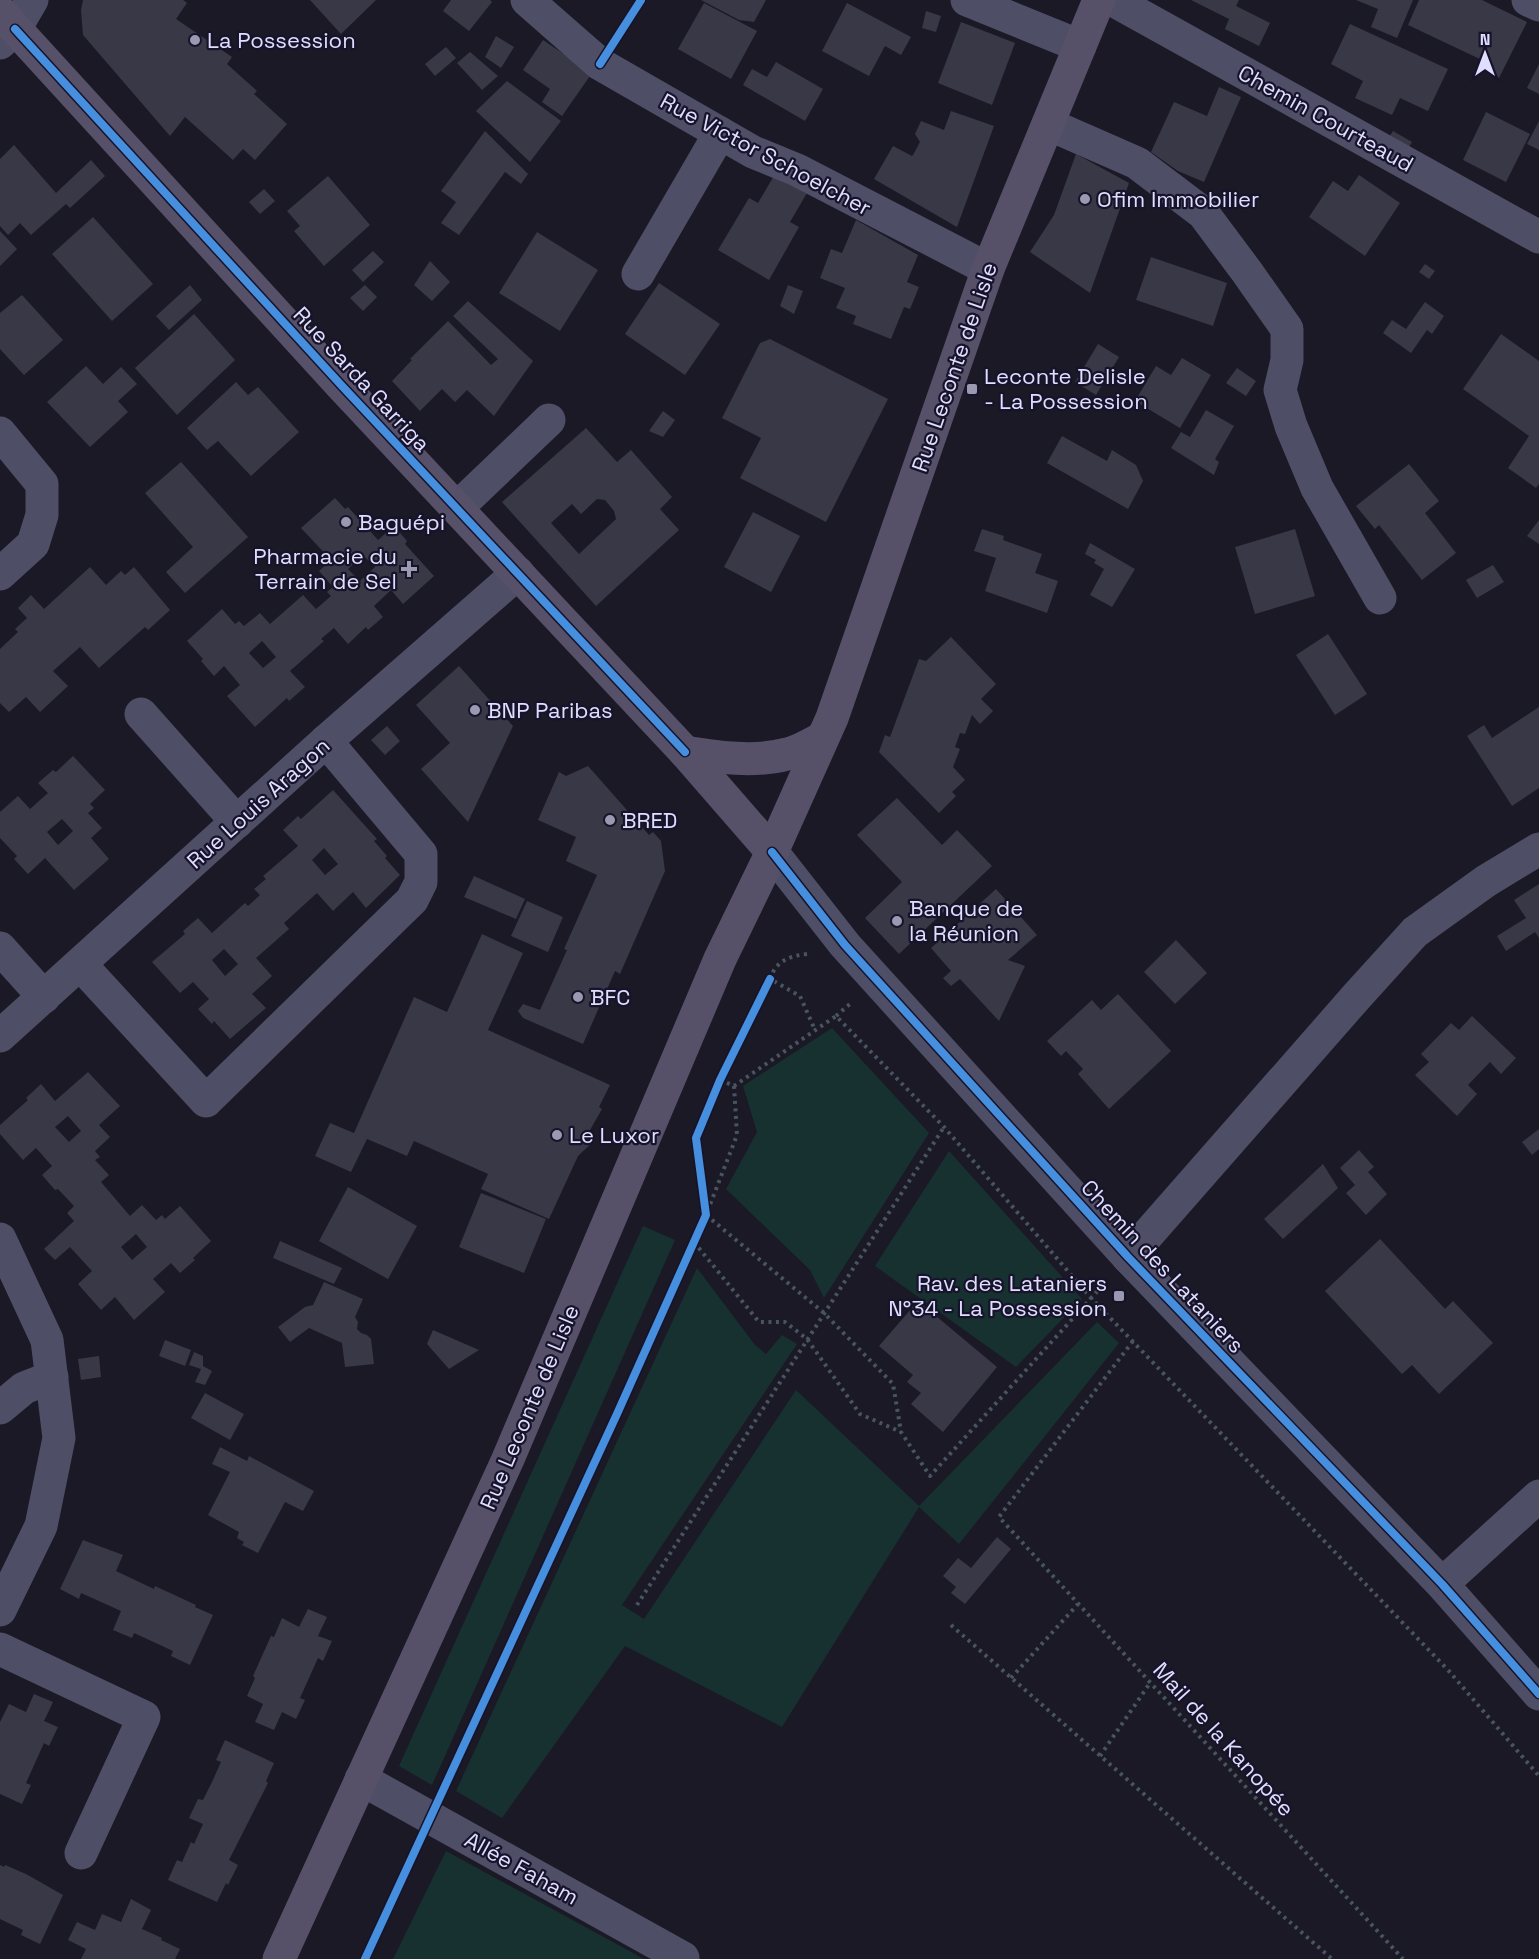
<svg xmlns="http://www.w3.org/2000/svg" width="1539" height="1959" font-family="'Space Grotesk',sans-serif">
	<rect width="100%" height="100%" fill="#1a1925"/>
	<g fill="#173130">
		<polygon points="832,1028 929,1133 824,1298 810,1270 726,1189 757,1132 743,1086"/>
		<polygon points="949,1151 1082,1299 1016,1367 875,1266"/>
		<polygon points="643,1226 675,1240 432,1785 399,1766"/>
		<polygon points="697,1268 755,1345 766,1354 782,1335 797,1344 622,1605 644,1619 796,1390 919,1506 1097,1322 1119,1343 959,1544 919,1507 782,1727 625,1646 502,1818 456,1791"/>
		<polygon points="446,1851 644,1959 393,1959"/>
	</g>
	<g fill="#393846" fill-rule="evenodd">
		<polygon points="83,0 183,0 187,3 176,19 232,57 227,64 257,91 254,94 287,124 255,160 243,149 233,160 185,117 170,136 83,35 81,10"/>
		<polygon points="310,0 376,0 341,34"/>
		<polygon points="451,0 490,0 492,2 469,31 443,11"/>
		<polygon points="701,0 766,0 754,22 739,20"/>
		<polygon points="1191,0 1239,0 1236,6 1270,23 1259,46 1225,29 1229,19"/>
		<polygon points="1356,0 1413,0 1397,38 1371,27 1378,9"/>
		<polygon points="1419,0 1482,0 1527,22 1499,78 1480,69 1484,61 1408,25"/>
		<polygon points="704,3 757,31 731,79 678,49"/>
		<polygon points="847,3 911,37 901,55 885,46 869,76 822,51"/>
		<polygon points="926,11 941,16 936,32 922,28"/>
		<polygon points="961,22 1015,43 992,105 938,83"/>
		<polygon points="1350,24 1448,69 1428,111 1400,98 1392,115 1355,98 1363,81 1331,64"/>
		<polygon points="496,36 514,47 501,68 485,57"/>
		<polygon points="543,40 592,73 562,116 542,102 550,89 523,70"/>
		<polygon points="446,47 456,58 435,76 425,64"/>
		<polygon points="470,52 498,76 482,90 457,63"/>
		<polygon points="776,62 823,89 805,121 743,85 752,69 767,77"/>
		<polygon points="1539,64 1539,94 1527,88"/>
		<polygon points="507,81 561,121 530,162 476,111"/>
		<polygon points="1219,87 1241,97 1204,182 1178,171 1151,152 1174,102 1207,116"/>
		<polygon points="951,111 994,126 957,227 874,179 893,146 912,156 913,155 920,142 915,134 921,121 944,130"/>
		<polygon points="1486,112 1530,134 1506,182 1463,160"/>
		<polygon points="1539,121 1539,150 1527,144"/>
		<polygon points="485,131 528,174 521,184 505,172 459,235 441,223 456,202 441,191"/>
		<polygon points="1393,131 1412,142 1405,154 1386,142"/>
		<polygon points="14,145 56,193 91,160 105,176 70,208 66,204 31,235 20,223 8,235 0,226 0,159"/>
		<polygon points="1076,154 1129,183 1090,293 1030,252 1054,215"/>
		<polygon points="775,174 807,193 790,222 799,227 769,280 718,250 749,198 758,203"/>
		<polygon points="1359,175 1400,203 1365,256 1309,217 1333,181 1348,191"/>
		<polygon points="328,176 370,225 324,266 294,231 300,226 287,211"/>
		<polygon points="264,189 275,201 260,214 249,202"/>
		<polygon points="93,217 153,284 112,321 52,254"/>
		<polygon points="856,220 918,255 907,282 919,287 910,309 904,307 891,339 853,324 856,316 836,308 845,288 820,278 831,249 842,253"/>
		<polygon points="0,231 17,249 0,266"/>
		<polygon points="537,232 598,270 560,331 499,293"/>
		<polygon points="373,251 384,262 363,282 352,270"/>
		<polygon points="1151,257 1227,283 1213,326 1136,300"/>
		<polygon points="430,261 450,282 432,301 414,285"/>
		<polygon points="1425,264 1435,271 1429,279 1419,272"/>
		<polygon points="659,283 720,324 685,375 625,334"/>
		<polygon points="190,285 202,300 169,330 156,316"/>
		<polygon points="365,285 377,297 363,311 350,298"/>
		<polygon points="788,285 803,291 794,314 780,306"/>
		<polygon points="22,295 63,340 24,375 0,349 0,313"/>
		<polygon points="468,301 533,361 494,416 467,390 455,402 442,389 420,411 392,381 412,360 410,359 448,321 491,365 498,359 453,316"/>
		<polygon points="1425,302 1444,316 1432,334 1427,330 1411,353 1383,333 1392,320 1406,329"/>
		<polygon points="194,314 235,360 177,415 135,368"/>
		<polygon points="1501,334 1539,361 1539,484 1536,488 1508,468 1529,436 1463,389"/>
		<polygon points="770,339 888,399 826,522 740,478 761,438 722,418 760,343"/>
		<polygon points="1098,344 1119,357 1096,395 1075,382"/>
		<polygon points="1182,358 1211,375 1180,428 1135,401 1156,366 1171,375"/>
		<polygon points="86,366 103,384 121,367 137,384 118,401 128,412 90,447 47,402"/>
		<polygon points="1237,368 1256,381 1246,396 1226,383"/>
		<polygon points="236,382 248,395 258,387 299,432 251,476 218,441 207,450 187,428"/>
		<polygon points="1206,410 1234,426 1215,459 1219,462 1214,475 1171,448 1181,432 1190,437"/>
		<polygon points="663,411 675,420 663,437 649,431"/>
		<path d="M586,428L617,462L631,450L672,497L660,509L679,530L596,606L502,502ZM597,499L605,500L614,511L616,519L579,554L551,523L572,504L581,514Z"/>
		<polygon points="1062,436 1107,461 1112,450 1136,465 1143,481 1128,509 1047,463"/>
		<polygon points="181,462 248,537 185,593 166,572 193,547 145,493"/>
		<polygon points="1409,464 1439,501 1425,513 1456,553 1422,580 1379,525 1375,529 1356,506"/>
		<path d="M335,498L345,509L348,507L378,540L394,526L407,541L405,544L434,576L403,604L391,590L374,606L383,617L368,630L366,627L348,644L334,628L321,639L324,641L290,671L305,687L289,701L287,698L255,727L227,696L240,685L224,666L214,676L201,661L203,659L187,641L222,609L235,624L239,621L244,626L260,613L270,624L303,595L316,609L331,596L327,592L333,587L319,571L331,560L301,528ZM363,555L375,567L360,581L348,569ZM262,641L276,657L263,668L249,653Z"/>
		<polygon points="753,512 800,536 771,592 724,567"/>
		<polygon points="1539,520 1539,544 1527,536"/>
		<polygon points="982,529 1004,536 1003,540 1042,554 1035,573 1058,581 1047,613 985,591 996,558 974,551"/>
		<polygon points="1295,529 1315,596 1255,614 1235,547"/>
		<polygon points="1090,543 1135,569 1112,607 1090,595 1104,569 1094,563 1096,560 1085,554"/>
		<polygon points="1493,565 1504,582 1477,598 1466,580"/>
		<polygon points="90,567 106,585 121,571 125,575 134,567 170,610 148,630 145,627 99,668 80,647 53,671 68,686 40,712 26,697 9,712 0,703 0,649 18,632 15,629 27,618 18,608 31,595 44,609"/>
		<polygon points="1328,634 1367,694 1335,715 1296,655"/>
		<polygon points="951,637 996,684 981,699 993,711 980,724 972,715 965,734 960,733 955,747 960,749 953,767 965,780 952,792 956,796 939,813 879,752 885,735 890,737 919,659 926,661"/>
		<polygon points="459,666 513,726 468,822 421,769 450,743 416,705"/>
		<polygon points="1539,707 1539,788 1512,806 1467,736 1484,725 1492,738"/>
		<polygon points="387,726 400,741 385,755 371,740"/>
		<path d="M73,756L105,790L90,804L94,808L88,813L102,828L91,838L109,859L74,890L45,858L28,874L14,859L17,856L0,838V812L18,796L30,809L48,793L38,783L53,770L56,772ZM62,819L73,831L58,845L47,832Z"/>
		<polygon points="588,766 649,835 653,832 661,841 665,871 620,974 615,971 583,1044 523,1018 518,1011 523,1004 540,1010 567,950 564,949 597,875 566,861 576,837 538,820 559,772 566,776"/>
		<path d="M333,790L377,839L374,841L387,856L385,858L400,875L366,908L353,892L333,911L317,893L284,923L289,929L256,958L272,976L252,994L266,1008L230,1039L214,1021L212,1024L198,1009L209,999L193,982L180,993L152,962L185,934L183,931L198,918L212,933L245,903L248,906L260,895L254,889L266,879L263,876L298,846L283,830L298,816L301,819ZM324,848L338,864L325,875L312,860ZM224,949L238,964L225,976L212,960Z"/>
		<polygon points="897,798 942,845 957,830 992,866 899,954 865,918 902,882 857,835"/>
		<polygon points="474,876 525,899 516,919 464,897"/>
		<polygon points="1539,884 1539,938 1535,932 1506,951 1497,936 1526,918 1514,900"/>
		<polygon points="996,889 1037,935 1008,960 1025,966 999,1021 960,979 951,986 943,978 951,971 931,948"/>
		<polygon points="527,901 563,917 548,952 511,936"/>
		<polygon points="482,934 523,953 488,1030 610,1085 599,1107 602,1109 586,1137 595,1140 578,1156 549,1219 481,1189 488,1174 414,1141 407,1156 367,1139 351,1172 315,1156 330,1123 354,1133 414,997 447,1012"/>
		<polygon points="1176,940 1207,973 1175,1004 1144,972"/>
		<polygon points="1118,994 1171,1051 1109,1109 1078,1074 1083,1069 1066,1051 1061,1056 1047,1041 1092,1000 1101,1010"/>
		<polygon points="1472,1016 1516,1058 1501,1074 1490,1062 1468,1085 1477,1094 1457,1116 1415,1075 1429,1062 1421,1054 1451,1023 1459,1030"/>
		<path d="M88,1072L120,1106L99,1125L110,1137L95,1151L100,1157L95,1160L109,1175L101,1182L130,1216L142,1205L156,1220L162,1215L165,1219L180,1206L211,1241L193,1258L195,1260L180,1273L171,1263L153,1279L165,1292L134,1320L115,1297L101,1310L78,1284L92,1271L70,1247L55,1260L44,1249L74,1221L67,1213L74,1206L58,1189L55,1190L42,1175L52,1166L36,1148L23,1160L0,1134V1125L28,1100L26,1098L41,1084L55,1101ZM68,1116L81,1131L69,1142L55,1127ZM136,1234L147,1247L132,1260L121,1247Z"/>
		<polygon points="1539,1129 1539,1149 1532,1155 1522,1142"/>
		<polygon points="1359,1150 1374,1167 1368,1172 1387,1194 1366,1215 1346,1193 1355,1185 1340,1168"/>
		<polygon points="1323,1164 1338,1188 1283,1239 1264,1219"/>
		<polygon points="348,1187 417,1226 388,1279 319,1241"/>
		<polygon points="481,1193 546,1219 524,1273 459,1247"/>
		<polygon points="1380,1239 1445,1309 1453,1301 1493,1343 1439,1394 1412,1365 1402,1374 1325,1291"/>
		<polygon points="280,1241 342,1268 334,1284 273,1258"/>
		<polygon points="324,1282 363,1299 355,1317 358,1322 357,1329 361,1333 367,1335 371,1339 374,1364 345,1367 342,1343 309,1328 290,1342 278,1327 305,1307 313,1305"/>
		<polygon points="918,1301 997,1367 943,1432 911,1404 921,1393 907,1382 913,1375 879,1346"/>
		<polygon points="433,1330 479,1350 449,1369 427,1344"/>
		<polygon points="165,1340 191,1350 185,1366 159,1356"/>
		<polygon points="194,1352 203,1356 203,1366 212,1371 205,1385 195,1382 201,1369 189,1365"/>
		<polygon points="99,1356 101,1377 81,1380 78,1359"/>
		<polygon points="205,1393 244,1414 230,1440 191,1418"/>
		<polygon points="220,1447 247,1461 249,1456 314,1491 303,1511 285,1502 258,1553 242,1545 244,1542 237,1538 239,1532 208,1515 230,1472 212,1464"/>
		<polygon points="997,1537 1011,1549 965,1604 951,1593 956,1587 943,1576 958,1558 971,1568"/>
		<polygon points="83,1540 123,1555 116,1571 154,1589 155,1586 196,1605 195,1607 213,1615 190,1665 171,1656 173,1651 134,1633 132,1638 113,1630 121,1611 81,1593 79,1599 60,1589"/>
		<polygon points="308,1609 327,1617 318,1636 332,1641 323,1661 318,1658 300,1698 305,1700 296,1719 282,1712 274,1730 255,1722 263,1704 247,1696 255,1678 253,1676 271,1636 274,1637 282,1618 299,1627"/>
		<polygon points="34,1694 53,1702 44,1721 58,1727 49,1746 44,1743 26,1783 31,1785 22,1804 0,1794 0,1722 9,1704 26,1712"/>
		<polygon points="225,1740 274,1763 266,1781 268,1783 229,1860 238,1865 228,1885 226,1883 217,1902 168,1880 177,1860 182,1862 191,1842 194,1844 203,1824 189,1818 198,1799 203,1800 212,1782 221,1762 216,1760"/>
		<polygon points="0,1865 4,1867 5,1865 26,1874 63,1895 40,1944 21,1935 23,1930 0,1919"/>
		<polygon points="131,1899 151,1910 142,1929 162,1938 161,1940 180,1949 175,1959 81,1959 86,1949 68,1940 77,1922 95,1930 102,1914 121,1922"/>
	</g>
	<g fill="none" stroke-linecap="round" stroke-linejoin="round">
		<g stroke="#485561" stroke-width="4" stroke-dasharray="3 4.5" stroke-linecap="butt">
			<path d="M807,954C789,956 776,961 770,979L800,996L815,1030"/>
			<polyline points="836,1016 851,1003"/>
			<polyline points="720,1080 734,1086 836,1016 944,1127 1091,1298 1448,1670 1539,1776"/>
			<polyline points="734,1086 737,1135 706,1215 824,1313 893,1384 901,1432 930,1476 1104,1284"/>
			<polyline points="694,1242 759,1322 785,1322 807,1339 860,1414 901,1432"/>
			<polyline points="1133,1341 999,1517 1403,1959"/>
			<polyline points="637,1605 944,1127"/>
			<polyline points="951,1625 1332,1959"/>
			<polyline points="1011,1678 1078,1604"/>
			<polyline points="1100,1756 1150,1683"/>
		</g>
		<g stroke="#4e4f66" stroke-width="33">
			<polyline points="527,0 600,64 753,152 797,170 988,269"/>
			<polyline points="967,0 1080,46"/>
			<polyline points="1113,0 1539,237"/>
			<polyline points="1528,0 1539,5"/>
			<polyline points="0,43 15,29 32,0"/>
			<polyline points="1048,124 1137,163 1203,213 1247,272 1287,329 1287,360 1280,390 1291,426 1317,488 1380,598"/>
			<polyline points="638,274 720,133"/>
			<polyline points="0,433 42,484 42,515 33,544 0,574"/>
			<polyline points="457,508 549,420"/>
			<polyline points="141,714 237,822"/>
			<polyline points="772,852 845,945 1128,1257 1442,1584 1539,1694"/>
			<polyline points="0,948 44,997"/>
			<polyline points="80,964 206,1101 412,900 421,882 421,854 326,741"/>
			<polyline points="0,1036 326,741 518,573"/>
			<polyline points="0,1239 47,1340 59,1438 41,1526 0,1610"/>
			<polyline points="1128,1257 1357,996 1415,932 1486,881 1539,849"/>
			<polyline points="0,1408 24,1388 52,1377"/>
			<polyline points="1442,1584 1539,1496"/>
			<polyline points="0,1649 144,1717 81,1853"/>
			<polyline points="361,1779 683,1958"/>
		</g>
		<g stroke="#565069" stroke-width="33">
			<polyline points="0,12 342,386 685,752 772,852"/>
			<path d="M685,752C717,757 754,763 787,754C799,752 810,744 821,739"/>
			<polyline points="279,1959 508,1459 720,959 772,852 832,718 988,269 1099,0"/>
		</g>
		<defs>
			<g id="cycleway">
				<polyline points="15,29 342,386 685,752"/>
				<polyline points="600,64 641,0"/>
				<polyline points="772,852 845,945 1128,1257 1442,1584 1539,1694"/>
				<polyline points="365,1959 617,1414 706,1215 696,1138 720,1080 770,979"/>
			</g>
		</defs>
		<use href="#cycleway" stroke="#16132b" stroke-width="11"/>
		<use href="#cycleway" stroke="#468fdf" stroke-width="8"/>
	</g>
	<g fill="#9b99b2" stroke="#16132b" stroke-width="2">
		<circle cx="195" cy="40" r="6"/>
		<circle cx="1085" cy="199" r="6"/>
		<rect x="966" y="383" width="12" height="12" rx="3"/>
		<circle cx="346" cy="522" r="6"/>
		<path d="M406 560h6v6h6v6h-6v6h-6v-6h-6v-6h6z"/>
		<circle cx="475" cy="710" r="6"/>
		<circle cx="610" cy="820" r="6"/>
		<circle cx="897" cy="921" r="6"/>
		<circle cx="578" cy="997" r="6"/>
		<circle cx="557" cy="1135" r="6"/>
		<rect x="1113" y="1290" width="12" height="12" rx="3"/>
	</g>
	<g text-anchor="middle" stroke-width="4.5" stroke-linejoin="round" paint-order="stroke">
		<g font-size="22" fill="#e0defe" stroke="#16132b" text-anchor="start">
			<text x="207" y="48">La Possession</text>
			<text x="1097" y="207">Ofim Immobilier</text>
			<text x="984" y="384">Leconte Delisle<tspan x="984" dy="25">- La Possession</tspan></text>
			<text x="358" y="530">Baguépi</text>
			<text x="397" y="564" text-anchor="end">Pharmacie du<tspan x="397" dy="25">Terrain de Sel</tspan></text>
			<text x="487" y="718">BNP Paribas</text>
			<text x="622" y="828">BRED</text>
			<text x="909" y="916">Banque de<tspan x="909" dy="25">la Réunion</tspan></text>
			<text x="590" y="1005">BFC</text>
			<text x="569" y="1143">Le Luxor</text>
			<text x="1107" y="1291" text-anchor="end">Rav. des Lataniers<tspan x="1107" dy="25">N°34 - La Possession</tspan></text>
		</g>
		<g font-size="22" fill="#e0defe" stroke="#16132b">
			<text transform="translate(1326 118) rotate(29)" y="8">Chemin Courteaud</text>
			<text transform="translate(766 154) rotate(28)" y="8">Rue Victor Schoelcher</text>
			<text transform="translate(954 367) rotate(-71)" y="8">Rue Leconte de Lisle</text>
			<text transform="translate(362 379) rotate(47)" y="8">Rue Sarda Garriga</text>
			<text transform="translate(258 803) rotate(-42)" y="8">Rue Louis Aragon</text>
			<text transform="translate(1163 1266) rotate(47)" y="8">Chemin des Lataniers</text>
			<text transform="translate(529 1407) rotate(-67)" y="8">Rue Leconte de Lisle</text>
			<text transform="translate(1224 1739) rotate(48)" y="8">Mail de la Kanopée</text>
			<text transform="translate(522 1868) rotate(29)" y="8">Allée Faham</text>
		</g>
	</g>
	<g transform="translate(1485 54)" stroke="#16132b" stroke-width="4.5" paint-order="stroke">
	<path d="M0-4.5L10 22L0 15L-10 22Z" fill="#e0defe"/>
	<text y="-9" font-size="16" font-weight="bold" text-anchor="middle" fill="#e0defe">N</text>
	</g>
</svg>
